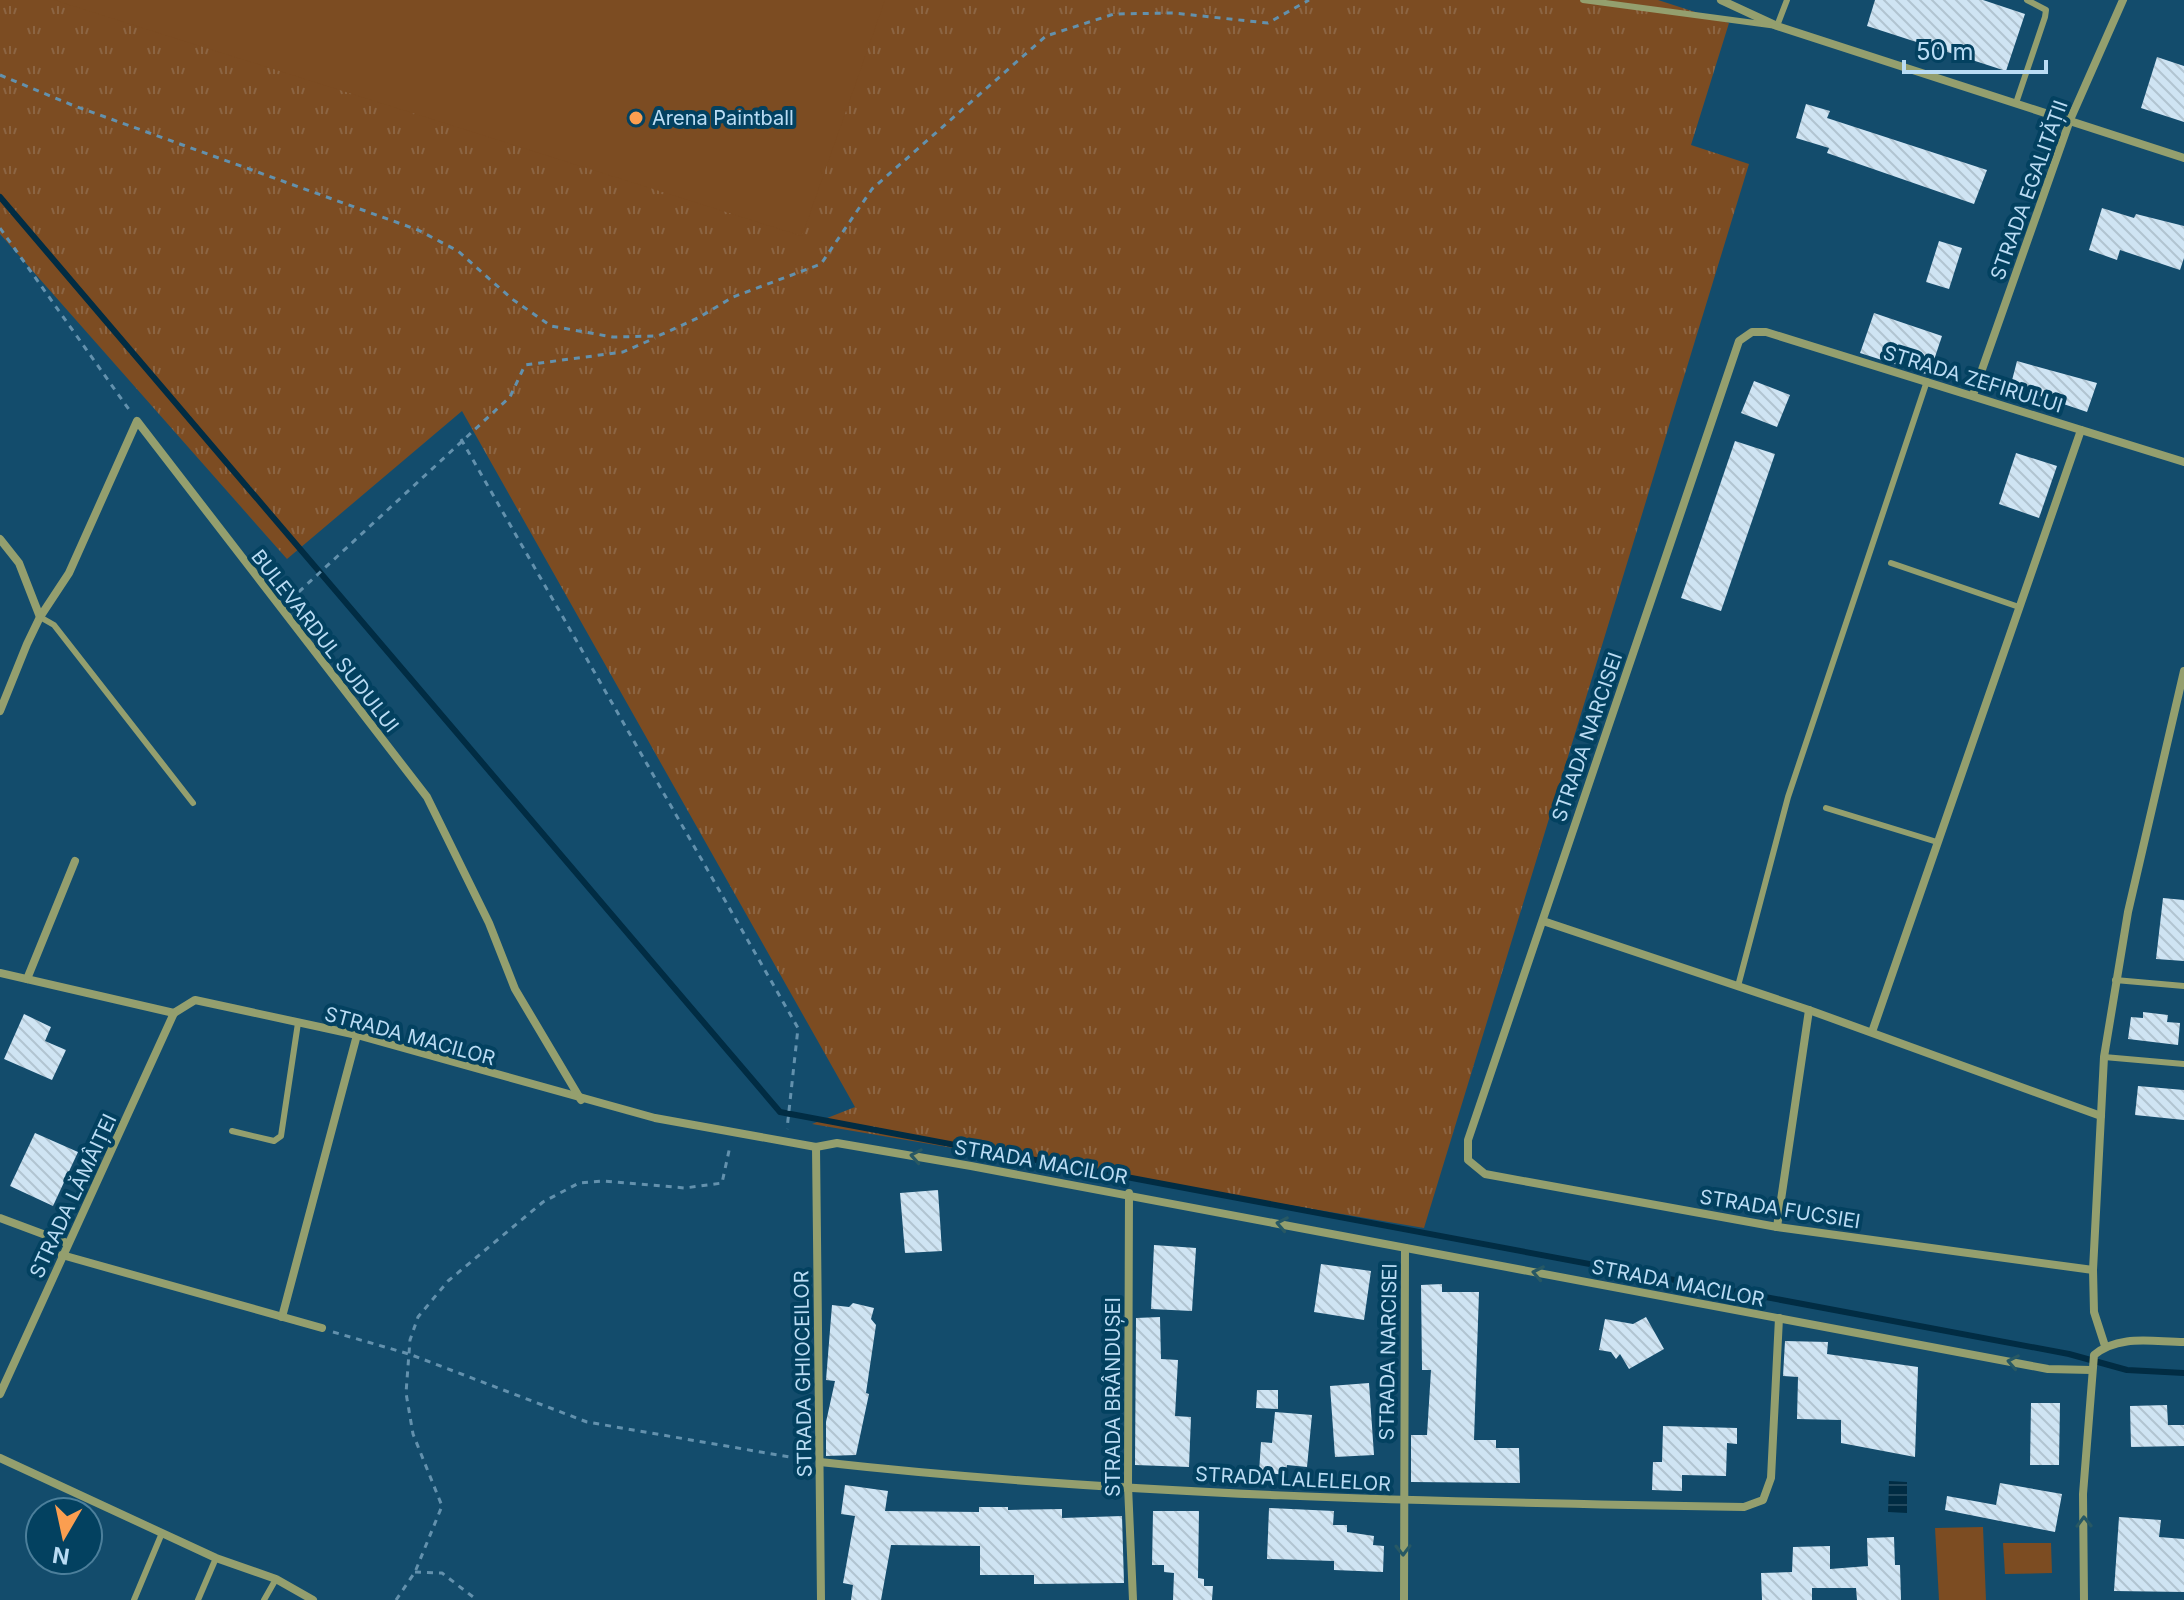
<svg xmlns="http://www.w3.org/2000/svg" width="2184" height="1600" font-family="Inter,sans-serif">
	<defs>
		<pattern id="grass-tufts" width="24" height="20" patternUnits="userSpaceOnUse" patternTransform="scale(2)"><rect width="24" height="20" fill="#7c4c22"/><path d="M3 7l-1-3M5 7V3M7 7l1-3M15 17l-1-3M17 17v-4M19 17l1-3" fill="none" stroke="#8c6543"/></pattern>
		<pattern id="water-rules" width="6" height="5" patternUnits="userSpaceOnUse" patternTransform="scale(2)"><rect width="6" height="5" fill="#012c43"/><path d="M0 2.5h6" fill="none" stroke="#244a5f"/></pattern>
		<pattern id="building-back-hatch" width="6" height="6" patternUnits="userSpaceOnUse" patternTransform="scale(2)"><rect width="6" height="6" fill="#cfe4f3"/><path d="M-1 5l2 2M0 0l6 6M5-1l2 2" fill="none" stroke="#b1c4d1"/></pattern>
	</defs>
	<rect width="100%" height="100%" fill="#134c6c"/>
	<polygon fill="url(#grass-tufts)" points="0,0 1658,0 1729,23 1691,145 1749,164 1424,1228 812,1124 855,1107 462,411 287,559 0,234"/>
	<g fill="#7c4c22">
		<polygon points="54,0 885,0 802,236"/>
		<polygon points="1983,1527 1986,1600 1939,1600 1935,1528"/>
		<polygon points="2003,1543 2051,1543 2052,1573 2005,1574"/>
	</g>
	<polygon fill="url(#water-rules)" points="1889,1481 1907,1482 1907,1513 1888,1512"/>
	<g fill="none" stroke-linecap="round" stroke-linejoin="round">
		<polyline stroke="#012c43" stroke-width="6" points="0,197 780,1112 2069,1354 2127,1370 2184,1373"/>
	</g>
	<g fill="url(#building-back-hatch)">
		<polygon points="1875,0 1983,0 2025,14 2006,71 1867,26"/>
		<polygon points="2157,57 2184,66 2184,122 2141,108"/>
		<polygon points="1806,104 1830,111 1827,118 1987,170 1974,204 1827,153 1829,148 1796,138"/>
		<polygon points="2102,208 2134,218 2136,214 2184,226 2184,258 2180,270 2120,250 2117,260 2089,250"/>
		<polygon points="1939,241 1962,248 1949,289 1926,282"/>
		<polygon points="1874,313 1942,336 1929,375 1860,353"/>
		<polygon points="2017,361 2097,383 2087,412 2040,396 2039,400 2009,392"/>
		<polygon points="1754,381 1790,395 1777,427 1741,413"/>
		<polygon points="1735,441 1775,454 1721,611 1681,598"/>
		<polygon points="2016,453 2057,466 2039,518 1999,504"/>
		<polygon points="2163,898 2184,900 2184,961 2156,959"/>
		<polygon points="2143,1012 2168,1015 2167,1022 2180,1023 2178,1045 2128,1039 2131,1017 2143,1018"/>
		<polygon points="24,1014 51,1027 45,1041 66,1050 52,1080 4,1059"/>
		<polygon points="2138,1086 2184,1090 2184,1120 2135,1115"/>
		<polygon points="35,1133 78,1152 53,1206 10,1186"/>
		<polygon points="938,1190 942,1251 905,1253 900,1193"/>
		<polygon points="1154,1245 1196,1248 1192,1311 1151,1309"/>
		<polygon points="1321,1264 1371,1271 1364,1320 1314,1312"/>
		<polygon points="1442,1284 1442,1292 1479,1292 1474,1440 1496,1440 1496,1448 1519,1448 1520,1483 1411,1482 1411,1435 1427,1435 1431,1370 1422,1370 1421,1285"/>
		<polygon points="853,1303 874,1308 871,1319 876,1325 866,1393 869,1394 856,1455 826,1456 826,1422 835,1381 826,1380 832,1305 849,1307"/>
		<polygon points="1160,1317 1161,1359 1178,1360 1175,1416 1191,1417 1189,1467 1135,1465 1136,1318"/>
		<polygon points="1646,1317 1664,1349 1629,1369 1620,1354 1616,1359 1611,1352 1599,1350 1605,1319 1633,1324"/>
		<polygon points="1785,1341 1828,1342 1827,1354 1918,1367 1915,1457 1841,1443 1841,1420 1797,1419 1798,1377 1783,1376"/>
		<polygon points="1369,1383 1374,1455 1335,1457 1330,1386"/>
		<polygon points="1257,1390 1278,1390 1278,1409 1256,1408"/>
		<polygon points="2031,1403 2060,1403 2059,1465 2030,1465"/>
		<polygon points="2167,1405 2168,1425 2184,1425 2184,1446 2131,1447 2130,1406"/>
		<polygon points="1275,1412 1312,1415 1307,1467 1287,1465 1286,1475 1259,1472 1261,1442 1272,1443"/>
		<polygon points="1663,1426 1737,1428 1737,1444 1727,1443 1726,1476 1682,1475 1682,1491 1652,1490 1653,1462 1662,1462"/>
		<polygon points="2000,1483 2062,1494 2055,1532 1945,1510 1947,1496 1996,1505"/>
		<polygon points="845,1485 888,1491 885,1511 979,1512 979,1507 1008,1507 1008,1510 1062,1509 1062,1518 1122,1516 1124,1583 1034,1584 1034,1575 980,1575 980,1546 891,1545 881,1600 851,1600 853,1585 843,1583 855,1516 841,1514"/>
		<polygon points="1269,1508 1334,1511 1333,1525 1347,1525 1347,1532 1374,1536 1373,1545 1384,1546 1383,1572 1334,1570 1334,1561 1267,1559"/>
		<polygon points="1153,1511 1199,1511 1198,1578 1204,1579 1204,1586 1213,1586 1212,1600 1173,1600 1174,1573 1164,1572 1164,1565 1152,1565"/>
		<polygon points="2119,1517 2161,1520 2159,1537 2184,1539 2184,1592 2114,1591"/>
		<polygon points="1894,1537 1895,1565 1900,1565 1901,1600 1857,1600 1856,1588 1812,1588 1812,1600 1762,1600 1761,1573 1792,1572 1793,1547 1830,1546 1830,1569 1868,1566 1867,1538"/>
	</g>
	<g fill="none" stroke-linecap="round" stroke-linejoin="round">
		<g stroke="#6391ad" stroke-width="3" stroke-dasharray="6 6" stroke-linecap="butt">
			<polyline points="0,75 72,105 418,230 458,251 512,299 551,326 613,337 658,336 698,318 733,297 821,264 872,189 1046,36 1114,14 1173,13 1268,23 1309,0"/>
			<polyline points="0,228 130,411"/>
			<polyline points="461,439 798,1028 787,1129"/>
			<polyline points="290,600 510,397 525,365 623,352 655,338"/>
			<polyline points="333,1332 409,1354 587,1422 807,1460"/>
			<polyline points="415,1572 442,1573 477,1600"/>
			<polyline points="396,1600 415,1572 442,1506 413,1434 406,1393 410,1340 418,1317 448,1281 543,1202 579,1183 604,1181 685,1188 722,1183 730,1146"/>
		</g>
		<g stroke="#949f6e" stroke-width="6">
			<polyline points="1583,0 1777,26 1787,0"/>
			<polyline points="2016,103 2045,17 2046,10 2027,0"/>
			<polyline points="1891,563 2019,607"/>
			<polyline points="40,617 54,625 193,803"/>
			<polyline points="1826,808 1937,842"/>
			<polyline points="2115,980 2184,986"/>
			<polyline points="1738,986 1788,797 1927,381"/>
			<polyline points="2104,1057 2184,1064"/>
			<polyline points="232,1131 274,1141 281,1136 298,1023"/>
			<polyline points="134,1600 162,1533"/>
			<polyline points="198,1600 216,1558"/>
			<polyline points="264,1600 276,1579"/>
		</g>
		<g stroke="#949f6e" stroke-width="8">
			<polyline points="1721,0 1777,26 2184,158"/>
			<polyline points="1973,395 2070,120 2123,0"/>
			<polyline points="0,539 19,563 40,617"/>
			<polyline points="0,711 27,644 40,617 69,573 137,421 427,797 489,923 515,989 581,1100"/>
			<polyline points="1543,921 1809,1010 2101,1116"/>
			<polyline points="0,973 174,1013 195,1000 357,1035 655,1118 816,1147 837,1143 971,1166 2048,1369 2091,1370"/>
			<polyline points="27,979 75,861"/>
			<polyline points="1872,1032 2081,430"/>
			<polyline points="816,1147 821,1600"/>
			<polyline points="1129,1193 1128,1486 1133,1600"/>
			<polyline points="0,1218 67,1243"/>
			<polyline points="1777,1227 1809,1010"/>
			<polyline points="62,1255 322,1328"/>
			<polyline points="2093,1270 1777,1227 1485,1174 1468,1160 1468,1140 1739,341 1752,332 1766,332 2184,462"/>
			<polyline points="282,1317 357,1035"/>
			<polyline points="2105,1346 2094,1312 2093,1270 2104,1057 2128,912 2184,671"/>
			<polyline points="0,1394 174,1013"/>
			<polyline points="0,1458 216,1558 276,1579 313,1600"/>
			<path d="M820,1462C1126,1496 1436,1502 1744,1507L1763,1500L1771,1478L1779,1318"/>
			<polyline points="1404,1600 1405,1248"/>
			<path d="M2084,1600L2083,1494L2094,1355C2119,1334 2153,1342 2184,1342"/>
		</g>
	</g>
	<defs><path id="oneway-chevron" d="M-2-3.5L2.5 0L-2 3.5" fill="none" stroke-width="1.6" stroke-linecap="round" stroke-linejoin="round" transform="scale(2)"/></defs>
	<g stroke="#275864">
		<use href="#oneway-chevron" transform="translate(916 1156) rotate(-170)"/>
		<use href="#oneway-chevron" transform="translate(1282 1224) rotate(-169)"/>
		<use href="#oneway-chevron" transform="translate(1538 1273) rotate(-169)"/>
		<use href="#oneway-chevron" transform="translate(2013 1362) rotate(-169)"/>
		<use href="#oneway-chevron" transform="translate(2084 1522) rotate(-91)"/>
		<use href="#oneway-chevron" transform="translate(1403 1550) rotate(89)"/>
	</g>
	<circle fill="#fb9e50" stroke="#034160" stroke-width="3" cx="636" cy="118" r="8"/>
	<g text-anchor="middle" stroke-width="8" stroke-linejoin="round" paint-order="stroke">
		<g font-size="20" fill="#badcf4" stroke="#034160" text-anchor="start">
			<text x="652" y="125">Arena Paintball</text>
		</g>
		<g font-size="20" fill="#badcf4" stroke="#034160">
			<text transform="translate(2029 190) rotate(-70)" y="7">STRADA EGALITĂȚII</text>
			<text transform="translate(1973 379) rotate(17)" y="7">STRADA ZEFIRULUI</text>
			<text transform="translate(325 641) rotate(52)" y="7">BULEVARDUL SUDULUI</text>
			<text transform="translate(1587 737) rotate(-71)" y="7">STRADA NARCISEI</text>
			<text transform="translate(410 1036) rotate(15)" y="7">STRADA MACILOR</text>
			<text transform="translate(1041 1162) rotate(10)" y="7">STRADA MACILOR</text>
			<text transform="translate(73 1196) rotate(-65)" y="7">STRADA LĂMÂIȚEI</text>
			<text transform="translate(1780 1209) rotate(9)" y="7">STRADA FUCSIEI</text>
			<text transform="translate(1678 1283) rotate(11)" y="7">STRADA MACILOR</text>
			<text transform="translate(1388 1352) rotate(-89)" y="7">STRADA NARCISEI</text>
			<text transform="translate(803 1374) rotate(-91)" y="7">STRADA GHIOCEILOR</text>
			<text transform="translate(1113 1397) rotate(-90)" y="7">STRADA BRÂNDUȘEI</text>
			<text transform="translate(1293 1479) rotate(3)" y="7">STRADA LALELELOR</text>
		</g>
	</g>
	<g transform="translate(64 1536) rotate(189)"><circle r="38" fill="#034160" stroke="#4c7f9b" stroke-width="2"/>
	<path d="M0-6L14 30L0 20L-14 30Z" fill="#fb9e50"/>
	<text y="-12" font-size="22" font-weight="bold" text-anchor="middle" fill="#badcf4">N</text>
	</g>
	<path d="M1904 60v12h142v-12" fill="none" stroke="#badcf4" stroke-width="4"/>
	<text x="1916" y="60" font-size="24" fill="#badcf4" stroke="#034160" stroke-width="6" paint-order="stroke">50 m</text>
</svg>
